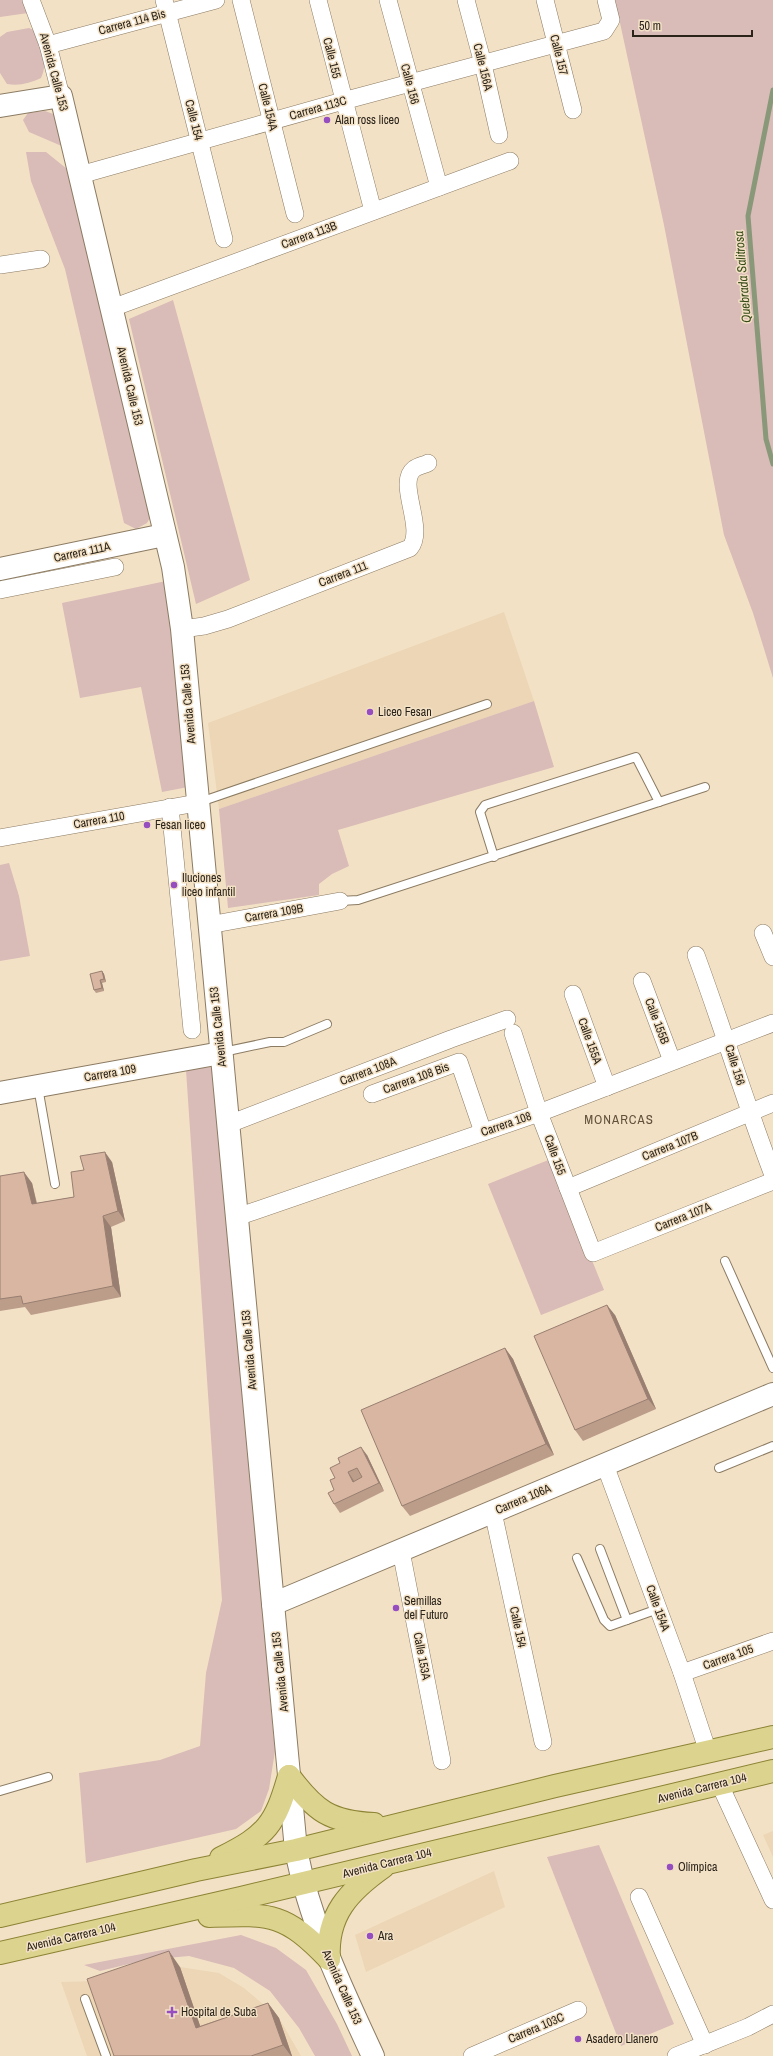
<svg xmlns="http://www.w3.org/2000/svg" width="773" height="2056" font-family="'Archivo Narrow',sans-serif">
	<rect width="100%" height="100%" fill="#f3e1c6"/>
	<g fill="#ecd6b5">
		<polygon points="504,612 534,701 219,809 208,723"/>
		<polygon points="773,1831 773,1857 763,1835"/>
		<polygon points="494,1871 505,1907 366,1972 355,1935"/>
		<polygon points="180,1967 219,1973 244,1988 279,2018 301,2056 87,2056 61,1982 96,1981"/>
	</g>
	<g fill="#d9bbb7">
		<polygon points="0,0 23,0 28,13 0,17"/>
		<polygon points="615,0 773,0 773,678 753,613 724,535 664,225"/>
		<path d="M29,28L36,31C41,47 49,62 41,78C30,83 20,86 7,84L0,73V37L7,32Z"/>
		<polygon points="45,111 56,115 64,147 29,132 23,120 28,113"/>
		<polygon points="26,152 46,152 72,173 151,516 147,523 136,529 124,523 65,269 31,181"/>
		<polygon points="173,300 250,580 196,604 129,319"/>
		<polygon points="166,581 188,787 162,792 141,687 80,698 62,603"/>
		<polygon points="534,701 554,767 338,830 349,866 332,874 319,884 319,895 228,908 219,809"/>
		<polygon points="9,863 19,896 30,956 0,961 0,865"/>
		<polygon points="219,1066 269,1688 275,1751 269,1789 261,1811 236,1829 86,1863 79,1773 160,1760 200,1746 206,1673 222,1600 186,1070"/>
		<polygon points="551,1159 604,1290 541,1315 488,1184"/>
		<polygon points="599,1845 674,2024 621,2046 547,1857"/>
		<polygon points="241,1935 276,1948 306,1970 337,2024 352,2056 315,2056 299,2028 270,1991 234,1968 189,1956 145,1960 100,1971 84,1965"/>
	</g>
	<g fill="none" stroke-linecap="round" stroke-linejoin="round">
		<polyline stroke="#899878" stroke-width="5" points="773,90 748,216 766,439 773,464"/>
		<defs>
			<g id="lane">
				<polyline points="200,802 487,704"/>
				<polyline points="494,857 480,812 485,805 636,757 659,802"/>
				<polyline points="340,901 358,900 705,787"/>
				<polyline points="223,1052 270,1042 284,1042 327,1024"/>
				<polyline points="38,1087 55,1184"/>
				<polyline points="725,1261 773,1368"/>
				<polyline points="719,1468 773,1446"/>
				<polyline points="600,1549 627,1620"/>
				<polyline points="577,1558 604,1620 610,1626 658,1609"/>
				<polyline points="0,1791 48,1777"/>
				<polyline points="85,1999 106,2056"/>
			</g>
			<g id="street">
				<polyline points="31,0 48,45 61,96"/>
				<polyline points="164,0 224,239"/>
				<polyline points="241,0 295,214"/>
				<polyline points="318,0 373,211"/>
				<polyline points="388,0 439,187"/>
				<polyline points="466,0 483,64 499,135"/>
				<polyline points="545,0 573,110"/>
				<polyline points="48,45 216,0"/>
				<polyline points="80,175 343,101 604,31 611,20 606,0"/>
				<polyline points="0,265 41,259"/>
				<polyline points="112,308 510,161"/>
				<polyline points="0,590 115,567"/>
				<path d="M182,629L204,626L228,619L410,548C426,528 396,483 414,469C418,466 424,465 428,463"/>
				<polyline points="170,807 192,1030"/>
				<polyline points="0,838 197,803"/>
				<polyline points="209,925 340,901"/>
				<polyline points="763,933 773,957"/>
				<path d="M696,955C723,1028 745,1102 773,1175"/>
				<polyline points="642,981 672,1061"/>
				<polyline points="573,994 607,1087"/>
				<polyline points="513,1033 539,1113 593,1253 773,1181"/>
				<polyline points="372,1094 459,1062 483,1132"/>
				<polyline points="229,1124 451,1039 507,1019"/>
				<polyline points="568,1188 773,1103"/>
				<polyline points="237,1217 539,1113 773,1023"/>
				<polyline points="605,1465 682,1673 708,1752"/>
				<polyline points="493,1512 543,1742"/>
				<polyline points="401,1551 442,1761"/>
				<polyline points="682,1673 773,1641"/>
				<polyline points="720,1785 773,1900"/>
				<polyline points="639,1897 705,2045"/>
				<polyline points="472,2056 578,2010"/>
				<polyline points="676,2056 748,2027 773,2014"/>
			</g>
			<g id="secondary">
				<path d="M0,106L61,96L173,567L182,629L296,1850C310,1923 342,1989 373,2056"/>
				<polyline points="0,569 164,535"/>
				<polyline points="0,1093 221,1053"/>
				<polyline points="273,1604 773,1394"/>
			</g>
			<g id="primary">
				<path d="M289,1776C315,1811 330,1822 374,1824"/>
				<path d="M221,1858C267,1835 275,1825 289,1776"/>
				<polyline points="0,1916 196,1870 296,1850 555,1786 773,1737"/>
				<path d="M209,1916C270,1914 284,1912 329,1959"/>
				<polyline points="0,1953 241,1898 773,1771"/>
				<path d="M329,1959C326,1915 349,1891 383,1867"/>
			</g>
		</defs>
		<use href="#lane" stroke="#8b7b62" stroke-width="10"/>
		<use href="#street" stroke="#8b7b62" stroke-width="18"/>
		<use href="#secondary" stroke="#8b7b62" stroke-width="24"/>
		<use href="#primary" stroke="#8d8334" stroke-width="24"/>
		<use href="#lane" stroke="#fff" stroke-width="8"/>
		<use href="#street" stroke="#fff" stroke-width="17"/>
		<use href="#secondary" stroke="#fff" stroke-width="22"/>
		<use href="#primary" stroke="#dbd38e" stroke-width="22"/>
	</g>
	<g fill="#bb9d8a">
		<polygon points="102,971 104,974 106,982 102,983 104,991 96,993 94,990"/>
		<polygon points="112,1162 125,1221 111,1227 121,1297 31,1315 25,1307 0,1311 0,1176 32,1183 37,1203 74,1197 84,1170"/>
		<polygon points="615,1315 656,1409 583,1441 575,1430"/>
		<polygon points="505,1348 513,1359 554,1455 410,1516 402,1506"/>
		<polygon points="367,1455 384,1491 340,1513 334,1504 335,1478"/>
		<polygon points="180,1967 200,2026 268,2003 279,2018 292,2056 114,2056"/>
	</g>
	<g fill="#987f71">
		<polygon points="102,971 104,974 106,982 104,979"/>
		<polygon points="100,980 102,983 104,991 102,988"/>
		<polygon points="105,1152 112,1162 125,1221 118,1211"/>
		<polygon points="24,1172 32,1183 39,1215 32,1204"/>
		<polygon points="103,1216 111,1227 121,1297 113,1286"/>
		<polygon points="607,1305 615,1315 656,1409 648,1399"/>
		<polygon points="505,1348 513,1359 554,1455 546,1444"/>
		<polygon points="361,1447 367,1455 384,1491 379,1483"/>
		<polygon points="348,1472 354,1481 359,1490 353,1482"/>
		<polygon points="169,1951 180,1967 206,2043 196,2028"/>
		<polygon points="268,2003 279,2018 292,2056 291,2056 283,2045"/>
	</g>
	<g fill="#d9b6a1" stroke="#987f71" fill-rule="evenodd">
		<polygon points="102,971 104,979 100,980 102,988 94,990 90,974"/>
		<polygon points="105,1152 118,1211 103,1216 113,1286 23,1304 21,1296 0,1299 0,1176 24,1172 32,1204 74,1197 71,1172 84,1170 80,1156"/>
		<polygon points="607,1305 648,1399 575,1430 534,1336"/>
		<polygon points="505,1348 546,1444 402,1506 361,1410"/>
		<path d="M361,1447L379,1483L334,1504L328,1493L334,1490L330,1480L335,1478L330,1468L340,1463L338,1458ZM357,1468L362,1477L353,1482L348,1472Z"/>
		<polygon points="169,1951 196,2028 268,2003 283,2045 251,2056 114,2056 87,1979"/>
	</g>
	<g fill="#954dc0" stroke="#f3e1c6" stroke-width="1.5">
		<circle cx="327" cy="120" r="4"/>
		<circle cx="370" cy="712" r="4"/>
		<circle cx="147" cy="825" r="4"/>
		<circle cx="174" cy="885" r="4"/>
		<circle cx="396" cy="1608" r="4"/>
		<circle cx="670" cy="1867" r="4"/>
		<circle cx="370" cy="1936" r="4"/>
		<path d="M170 2006h4v4h4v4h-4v4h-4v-4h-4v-4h4z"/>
		<circle cx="578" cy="2039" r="4"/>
	</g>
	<g text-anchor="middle" stroke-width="3" stroke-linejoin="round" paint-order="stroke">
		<g font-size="12" fill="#2a2319" stroke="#f3e1c6">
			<text transform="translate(132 22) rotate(-15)" y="4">Carrera 114 Bis</text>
			<text transform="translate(559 55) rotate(76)" y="4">Calle 157</text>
			<text transform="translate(332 58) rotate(76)" y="4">Calle 155</text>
			<text transform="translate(483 67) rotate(76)" y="4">Calle 156A</text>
			<text transform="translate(54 72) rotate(75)" y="4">Avenida Calle 153</text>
			<text transform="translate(410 84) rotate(75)" y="4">Calle 156</text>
			<text transform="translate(268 107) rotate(76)" y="4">Calle 154A</text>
			<text transform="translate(318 108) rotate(-16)" y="4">Carrera 113C</text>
			<text transform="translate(194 120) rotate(76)" y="4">Calle 154</text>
			<text transform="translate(309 235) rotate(-20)" y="4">Carrera 113B</text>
			<text transform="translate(130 386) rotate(77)" y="4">Avenida Calle 153</text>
			<text transform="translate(82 552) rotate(-12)" y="4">Carrera 111A</text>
			<text transform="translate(343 574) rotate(-21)" y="4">Carrera 111</text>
			<text transform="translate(188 704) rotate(-95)" y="4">Avenida Calle 153</text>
			<text transform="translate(99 820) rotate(-10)" y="4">Carrera 110</text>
			<text transform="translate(274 913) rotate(-10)" y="4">Carrera 109B</text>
			<text transform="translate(657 1021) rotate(69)" y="4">Calle 155B</text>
			<text transform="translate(218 1027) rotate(-96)" y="4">Avenida Calle 153</text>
			<text transform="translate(590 1041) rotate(70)" y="4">Calle 155A</text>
			<text transform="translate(735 1065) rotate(73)" y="4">Calle 156</text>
			<text transform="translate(368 1071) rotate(-21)" y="4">Carrera 108A</text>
			<text transform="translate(110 1073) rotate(-10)" y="4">Carrera 109</text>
			<text transform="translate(416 1078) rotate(-20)" y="4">Carrera 108 Bis</text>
			<text transform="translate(506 1124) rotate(-19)" y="4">Carrera 108</text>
			<text transform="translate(670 1146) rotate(-22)" y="4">Carrera 107B</text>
			<text transform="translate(555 1155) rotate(70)" y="4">Calle 155</text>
			<text transform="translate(683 1217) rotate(-22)" y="4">Carrera 107A</text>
			<text transform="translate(249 1350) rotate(-95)" y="4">Avenida Calle 153</text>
			<text transform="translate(523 1499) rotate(-23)" y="4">Carrera 106A</text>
			<text transform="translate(658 1608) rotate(70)" y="4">Calle 154A</text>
			<text transform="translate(518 1627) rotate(78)" y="4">Calle 154</text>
			<text transform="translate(422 1656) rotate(79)" y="4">Calle 153A</text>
			<text transform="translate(728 1657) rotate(-20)" y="4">Carrera 105</text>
			<text transform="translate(280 1672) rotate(-96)" y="4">Avenida Calle 153</text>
			<text transform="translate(702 1788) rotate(-14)" y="4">Avenida Carrera 104</text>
			<text transform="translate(387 1863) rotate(-14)" y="4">Avenida Carrera 104</text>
			<text transform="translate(71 1937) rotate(-13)" y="4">Avenida Carrera 104</text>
			<text transform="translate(342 1987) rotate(66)" y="4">Avenida Calle 153</text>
			<text transform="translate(536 2028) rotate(-23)" y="4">Carrera 103C</text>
		</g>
		<g font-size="12" fill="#2a2319" stroke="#f3e1c6" text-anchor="start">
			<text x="335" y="124">Alan ross liceo</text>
			<text x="378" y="716">Liceo Fesan</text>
			<text x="155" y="829">Fesan liceo</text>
			<text x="182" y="882">Iluciones<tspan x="182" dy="14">liceo infantil</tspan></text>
			<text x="404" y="1605">Semillas<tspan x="404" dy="14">del Futuro</tspan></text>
			<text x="678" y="1871">Olímpica</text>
			<text x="378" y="1940">Ara</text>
			<text x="181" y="2016">Hospital de Suba</text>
			<text x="586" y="2043">Asadero Llanero</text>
		</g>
		<g font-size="13" font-style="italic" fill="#364a17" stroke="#f3e1c6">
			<text transform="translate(742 277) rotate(-95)" y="5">Quebrada Salitrosa</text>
		</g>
		<g font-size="13" letter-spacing="1" fill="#61513a" stroke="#f3e1c6">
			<text x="619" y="1124">MONARCAS</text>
		</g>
	</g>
	<path d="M633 30v6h119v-6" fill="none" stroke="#2a2319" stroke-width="2"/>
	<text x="639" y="30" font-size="12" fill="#2a2319" stroke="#f3e1c6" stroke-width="3" paint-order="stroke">50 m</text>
</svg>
